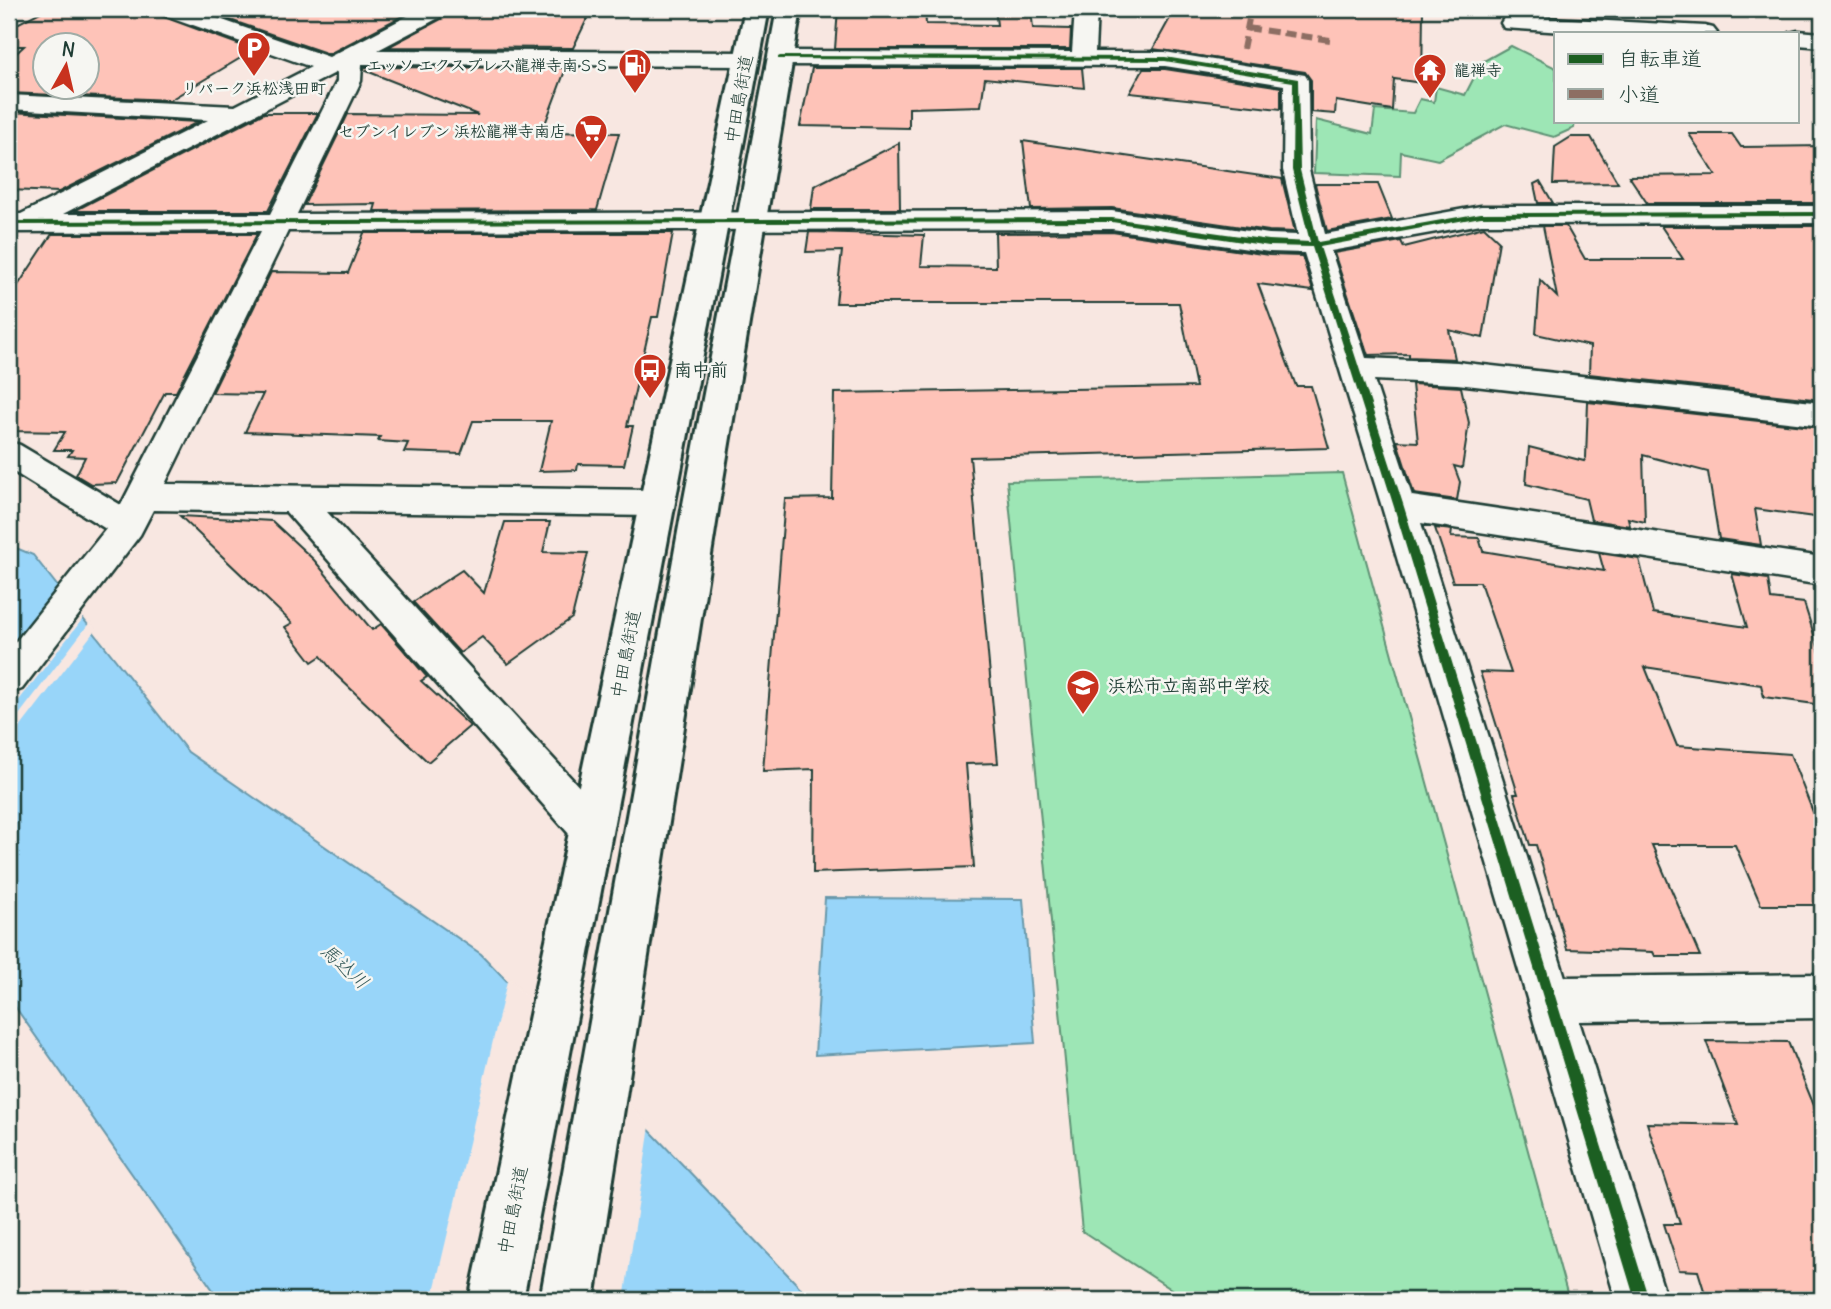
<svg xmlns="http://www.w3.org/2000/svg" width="1831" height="1309" font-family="Delius,'Klee One',sans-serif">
	<rect width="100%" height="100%" fill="#f8e7e1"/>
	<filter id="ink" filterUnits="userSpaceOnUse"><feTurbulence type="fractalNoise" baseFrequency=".0143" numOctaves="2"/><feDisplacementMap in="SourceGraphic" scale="14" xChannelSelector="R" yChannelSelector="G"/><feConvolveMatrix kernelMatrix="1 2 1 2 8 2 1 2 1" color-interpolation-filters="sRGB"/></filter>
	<g filter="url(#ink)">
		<g fill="#9de6b5" stroke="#5e9274" stroke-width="2">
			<polygon points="1511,46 1556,68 1556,121 1575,121 1574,128 1554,137 1505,124 1438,160 1401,152 1400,176 1314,173 1316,120 1372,134 1375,110 1413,113 1420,99 1434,102 1436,87 1465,95 1482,62"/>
			<polygon points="1342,473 1569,1300 1188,1300 1082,1231 1007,481"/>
		</g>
		<g fill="#98d5f9" stroke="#6898aa" stroke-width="2">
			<polygon points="9,545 33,555 188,752 481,954 812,1300 220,1300 9,998"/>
			<polygon points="825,898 1023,899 1035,1043 815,1055"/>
		</g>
		<g fill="#f8e7e1">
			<polygon points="62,587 85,616 9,713 9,652"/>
			<polygon points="90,622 96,629 9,742 9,728"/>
			<polygon points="508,977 650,1126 624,1300 432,1300"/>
		</g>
		<g fill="#fec3b8" stroke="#1f3d34" stroke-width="2" fill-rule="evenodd">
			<path d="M46,9H156L161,16L254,50L170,100L9,93V60L24,46H9V28ZM46,46H88V88H46Z"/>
			<polygon points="198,9 416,9 329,54"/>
			<polygon points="452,9 592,9 573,48 388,47 447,16"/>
			<polygon points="838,9 925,9 926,24 997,25 995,9 1031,9 1033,28 1071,29 1070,49 835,49"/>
			<polygon points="1175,9 1423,9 1422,83 1394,79 1392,110 1336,101 1335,114 1311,112 1311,80 1305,72 1153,49"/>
			<polygon points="364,67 566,68 542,132 619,133 597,210 374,211 376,204 304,205 348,114 478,115 364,70"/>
			<polygon points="812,68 1082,68 1084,88 985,78 981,106 909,108 909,128 800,126"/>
			<polygon points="1143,69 1165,69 1281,87 1281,109 1130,93"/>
			<polygon points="9,112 198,122 59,192 9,190"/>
			<polygon points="264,113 318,113 268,211 74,211"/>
			<polygon points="1689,134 1732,134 1741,147 1822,146 1822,203 1647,203 1629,176 1716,175"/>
			<polygon points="1571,137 1591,137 1618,183 1553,184 1555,147"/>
			<polygon points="1023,141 1282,179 1295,232 1269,231 1112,208 1031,209"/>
			<polygon points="899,143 900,209 811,209 814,186"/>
			<polygon points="1540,181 1553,203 1538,203 1534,184"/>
			<polygon points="1315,184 1378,184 1392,219 1327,231"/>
			<polygon points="1543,226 1566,226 1585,259 1683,259 1661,226 1822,226 1822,400 1589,374 1590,346 1536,334 1540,280 1557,297"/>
			<polygon points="1484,227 1499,241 1483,338 1449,330 1455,359 1409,357 1409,354 1368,355 1334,253 1401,241 1404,247"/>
			<polygon points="809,232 924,235 921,266 996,267 995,233 1112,232 1269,255 1302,256 1313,291 1258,284 1296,386 1311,386 1329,448 970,457 998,763 966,764 974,867 813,873 814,769 763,771 785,499 832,498 834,393 1196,387 1179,303 836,303 842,251 806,252"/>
			<polygon points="364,233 673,233 658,317 652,317 627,426 633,426 624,465 578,464 577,470 539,471 551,421 473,421 461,454 404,452 408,443 378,441 380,437 245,432 263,394 212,393 271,272 348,273"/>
			<polygon points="52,234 257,234 176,392 165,392 117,483 91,484 76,475 85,457 68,456 72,450 54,450 65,432 9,431 9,299"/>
			<polygon points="1412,384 1461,387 1469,423 1462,468 1454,466 1460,482 1457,500 1414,494 1397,441 1418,442"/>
			<polygon points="1588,402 1822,428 1822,518 1755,509 1761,545 1719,539 1708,472 1643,455 1645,522 1628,518 1630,526 1591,520 1586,499 1526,484 1529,447 1584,461 1586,458"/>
			<polygon points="180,516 272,521 314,560 372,630 381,624 427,677 421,681 470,726 428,762 335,674 321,656 312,662 285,627 292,623"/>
			<polygon points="505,522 550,522 543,552 588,553 572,618 508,664 482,637 460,653 413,602 462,570 484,593"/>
			<polygon points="1435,528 1452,530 1451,537 1479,538 1483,551 1604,571 1599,553 1639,559 1653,613 1747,627 1732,574 1768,579 1771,599 1804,603 1822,660 1822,705 1764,697 1761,685 1645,667 1677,746 1790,754 1822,835 1822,905 1761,905 1735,845 1652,845 1700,956 1655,956 1653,952 1567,949 1536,845 1530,845 1514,794 1518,794 1480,672 1511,673 1480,582 1453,582"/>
			<polygon points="1706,1041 1788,1042 1822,1125 1822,1300 1707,1300 1698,1271 1679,1270 1664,1224 1680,1224 1647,1123 1738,1125"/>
		</g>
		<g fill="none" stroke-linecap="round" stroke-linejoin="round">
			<defs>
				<g id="minor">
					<path d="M159,9H191L329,57L421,9H449L446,14L378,50L746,52L754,54L758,59L754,64L746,66L362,64L361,81L297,214L1112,211L1269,234L1298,235L1283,170L1284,85L1165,66L780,65L772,63L768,58L772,53L780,51L1072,52L1075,9H1097L1095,52H1165L1305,75L1308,80L1309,170L1325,234L1481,206H1822V223L1481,224L1331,251L1366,358L1457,362L1822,403V426L1457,384L1374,380L1412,496L1822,557V585L1421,523L1565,977L1822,974V1018L1579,1021L1667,1300H1616L1382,507L1304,253L1269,252L1112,229L288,231L165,484L656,490L668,494L673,503L668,512L656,516L327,512L605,815L611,829L605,843L591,848L577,843L286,512L153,510L140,535L22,689L9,694V650L106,529L9,469V442L20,445L121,505L261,231L9,232V214H21L208,120L9,109V95L235,106L311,67L162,14ZM337,72V81L270,214H63Z"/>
					<polygon points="1512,16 1705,26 1713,28 1717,33 1577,33 1504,28 1501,23 1504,18"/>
					<polygon points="1798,31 1822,33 1822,47 1798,45 1798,33 1790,33"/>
				</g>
				<g id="tertiary">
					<polygon points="745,9 769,9 523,1300 469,1300"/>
					<polygon points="777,9 801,9 719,504 594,1300 540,1300 683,504"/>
				</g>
			</defs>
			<use href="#minor" stroke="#1f3d34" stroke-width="5"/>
			<use href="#tertiary" stroke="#1f3d34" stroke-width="6"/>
			<use href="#minor" fill="#f6f6f2" fill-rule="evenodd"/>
			<use href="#tertiary" fill="#f6f6f2" fill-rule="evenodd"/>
			<g stroke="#8d6e63" stroke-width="6" stroke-dasharray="12 6" stroke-linecap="butt">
				<polyline points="1247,28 1330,40"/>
				<polyline points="1243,49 1251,9"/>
			</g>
			<defs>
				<polygon id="cycleway" points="780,56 1165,57 1298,79 1300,170 1318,242 1481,213 1822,212 1822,216 1481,217 1320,247 1404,507 1649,1300 1635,1300 1394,507 1312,247 1269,246 1112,222 9,225 9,221 1112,218 1269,240 1310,242 1292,170 1293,82 1165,61 778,59 778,57"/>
			</defs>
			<use href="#cycleway" stroke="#f6f6f2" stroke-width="5"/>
			<use href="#cycleway" fill="#1b5e20" fill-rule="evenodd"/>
		</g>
	</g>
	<defs>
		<symbol id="parking-pin" viewBox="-11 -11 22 30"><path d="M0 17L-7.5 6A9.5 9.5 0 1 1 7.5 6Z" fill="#c8321e" stroke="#f6f6f2"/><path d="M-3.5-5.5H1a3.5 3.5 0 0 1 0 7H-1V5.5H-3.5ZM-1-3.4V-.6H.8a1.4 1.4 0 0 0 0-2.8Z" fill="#fff"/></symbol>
		<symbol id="fuel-pin" viewBox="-11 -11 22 30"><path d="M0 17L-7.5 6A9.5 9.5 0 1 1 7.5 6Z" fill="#c8321e" stroke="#f6f6f2"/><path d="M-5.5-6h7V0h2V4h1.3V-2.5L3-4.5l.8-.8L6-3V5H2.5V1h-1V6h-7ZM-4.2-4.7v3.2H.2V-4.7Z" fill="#fff"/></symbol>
		<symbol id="temple-pin" viewBox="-11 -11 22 30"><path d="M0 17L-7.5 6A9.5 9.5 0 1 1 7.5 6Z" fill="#c8321e" stroke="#f6f6f2"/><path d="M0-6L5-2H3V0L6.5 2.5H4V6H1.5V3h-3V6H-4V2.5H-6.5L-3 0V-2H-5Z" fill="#fff"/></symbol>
		<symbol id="supermarket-pin" viewBox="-11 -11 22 30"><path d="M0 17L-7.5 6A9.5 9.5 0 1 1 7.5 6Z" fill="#c8321e" stroke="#f6f6f2"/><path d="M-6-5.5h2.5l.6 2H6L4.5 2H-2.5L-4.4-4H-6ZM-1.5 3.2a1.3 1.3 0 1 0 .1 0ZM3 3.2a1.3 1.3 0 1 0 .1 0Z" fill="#fff"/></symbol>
		<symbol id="bus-pin" viewBox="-11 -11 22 30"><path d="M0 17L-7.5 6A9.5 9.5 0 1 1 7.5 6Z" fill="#c8321e" stroke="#f6f6f2"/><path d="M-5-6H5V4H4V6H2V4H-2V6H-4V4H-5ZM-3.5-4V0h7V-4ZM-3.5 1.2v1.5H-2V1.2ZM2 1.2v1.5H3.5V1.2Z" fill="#fff"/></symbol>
		<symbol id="school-pin" viewBox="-11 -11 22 30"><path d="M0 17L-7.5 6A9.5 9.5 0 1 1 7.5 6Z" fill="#c8321e" stroke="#f6f6f2"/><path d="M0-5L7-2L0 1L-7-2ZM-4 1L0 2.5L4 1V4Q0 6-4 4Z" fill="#fff"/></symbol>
	</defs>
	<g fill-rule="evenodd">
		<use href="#parking-pin" x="235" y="29" width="38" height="52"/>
		<use href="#fuel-pin" x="616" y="46" width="38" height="52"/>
		<use href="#temple-pin" x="1411" y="51" width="38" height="52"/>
		<use href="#supermarket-pin" x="572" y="112" width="38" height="52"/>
		<use href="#bus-pin" x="631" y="351" width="38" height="52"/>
		<use href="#school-pin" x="1064" y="667" width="38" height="52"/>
	</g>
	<g text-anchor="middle" stroke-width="5" stroke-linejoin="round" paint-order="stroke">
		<g font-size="16" font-weight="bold" fill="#1f3d34" stroke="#f6f6f2" text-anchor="end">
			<text x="610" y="71">エッソ エクスプレス龍禅寺南ＳＳ</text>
			<text x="1454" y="76" text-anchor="start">龍禅寺</text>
			<text x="254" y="94" text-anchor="middle">リパーク浜松浅田町</text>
			<text x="566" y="137">セブンイレブン 浜松龍禅寺南店</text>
		</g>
		<g font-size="18" fill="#1f3d34" stroke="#f6f6f2">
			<text transform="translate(739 99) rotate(-80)" y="6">中田島街道</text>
			<text transform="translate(626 654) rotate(-79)" y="6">中田島街道</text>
			<text transform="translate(513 1210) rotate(-79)" y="6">中田島街道</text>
		</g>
		<g font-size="18" font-weight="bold" fill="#1f3d34" stroke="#f6f6f2" text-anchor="start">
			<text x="674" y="376">南中前</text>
			<text x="1108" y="692">浜松市立南部中学校</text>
		</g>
		<g font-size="19" font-style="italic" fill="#375b5b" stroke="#f6f6f2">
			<text transform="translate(345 966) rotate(42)" y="7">馬込川</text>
		</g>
	</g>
	<rect width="1831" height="1309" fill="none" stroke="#f6f6f2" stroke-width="35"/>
	<rect x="18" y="18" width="1796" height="1274" fill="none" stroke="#1f3d34" stroke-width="2.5" filter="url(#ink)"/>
	<rect x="1554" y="32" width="245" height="91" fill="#f6f6f2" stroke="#a0aca6" stroke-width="2"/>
	<rect x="1568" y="54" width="35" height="10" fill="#1b5e20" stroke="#a0aca6" stroke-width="2"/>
	<text x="1618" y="66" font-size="21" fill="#1f3d34">自転車道</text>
	<rect x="1568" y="89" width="35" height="10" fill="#8d6e63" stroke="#a0aca6" stroke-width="2"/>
	<text x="1618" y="102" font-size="21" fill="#1f3d34">小道</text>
	<g transform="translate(66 66) rotate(8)"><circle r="33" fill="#f6f6f2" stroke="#a0aca6" stroke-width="2"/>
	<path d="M0-5L12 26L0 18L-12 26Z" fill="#c8321e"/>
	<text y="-10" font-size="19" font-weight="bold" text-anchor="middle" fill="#1f3d34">N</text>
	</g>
</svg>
